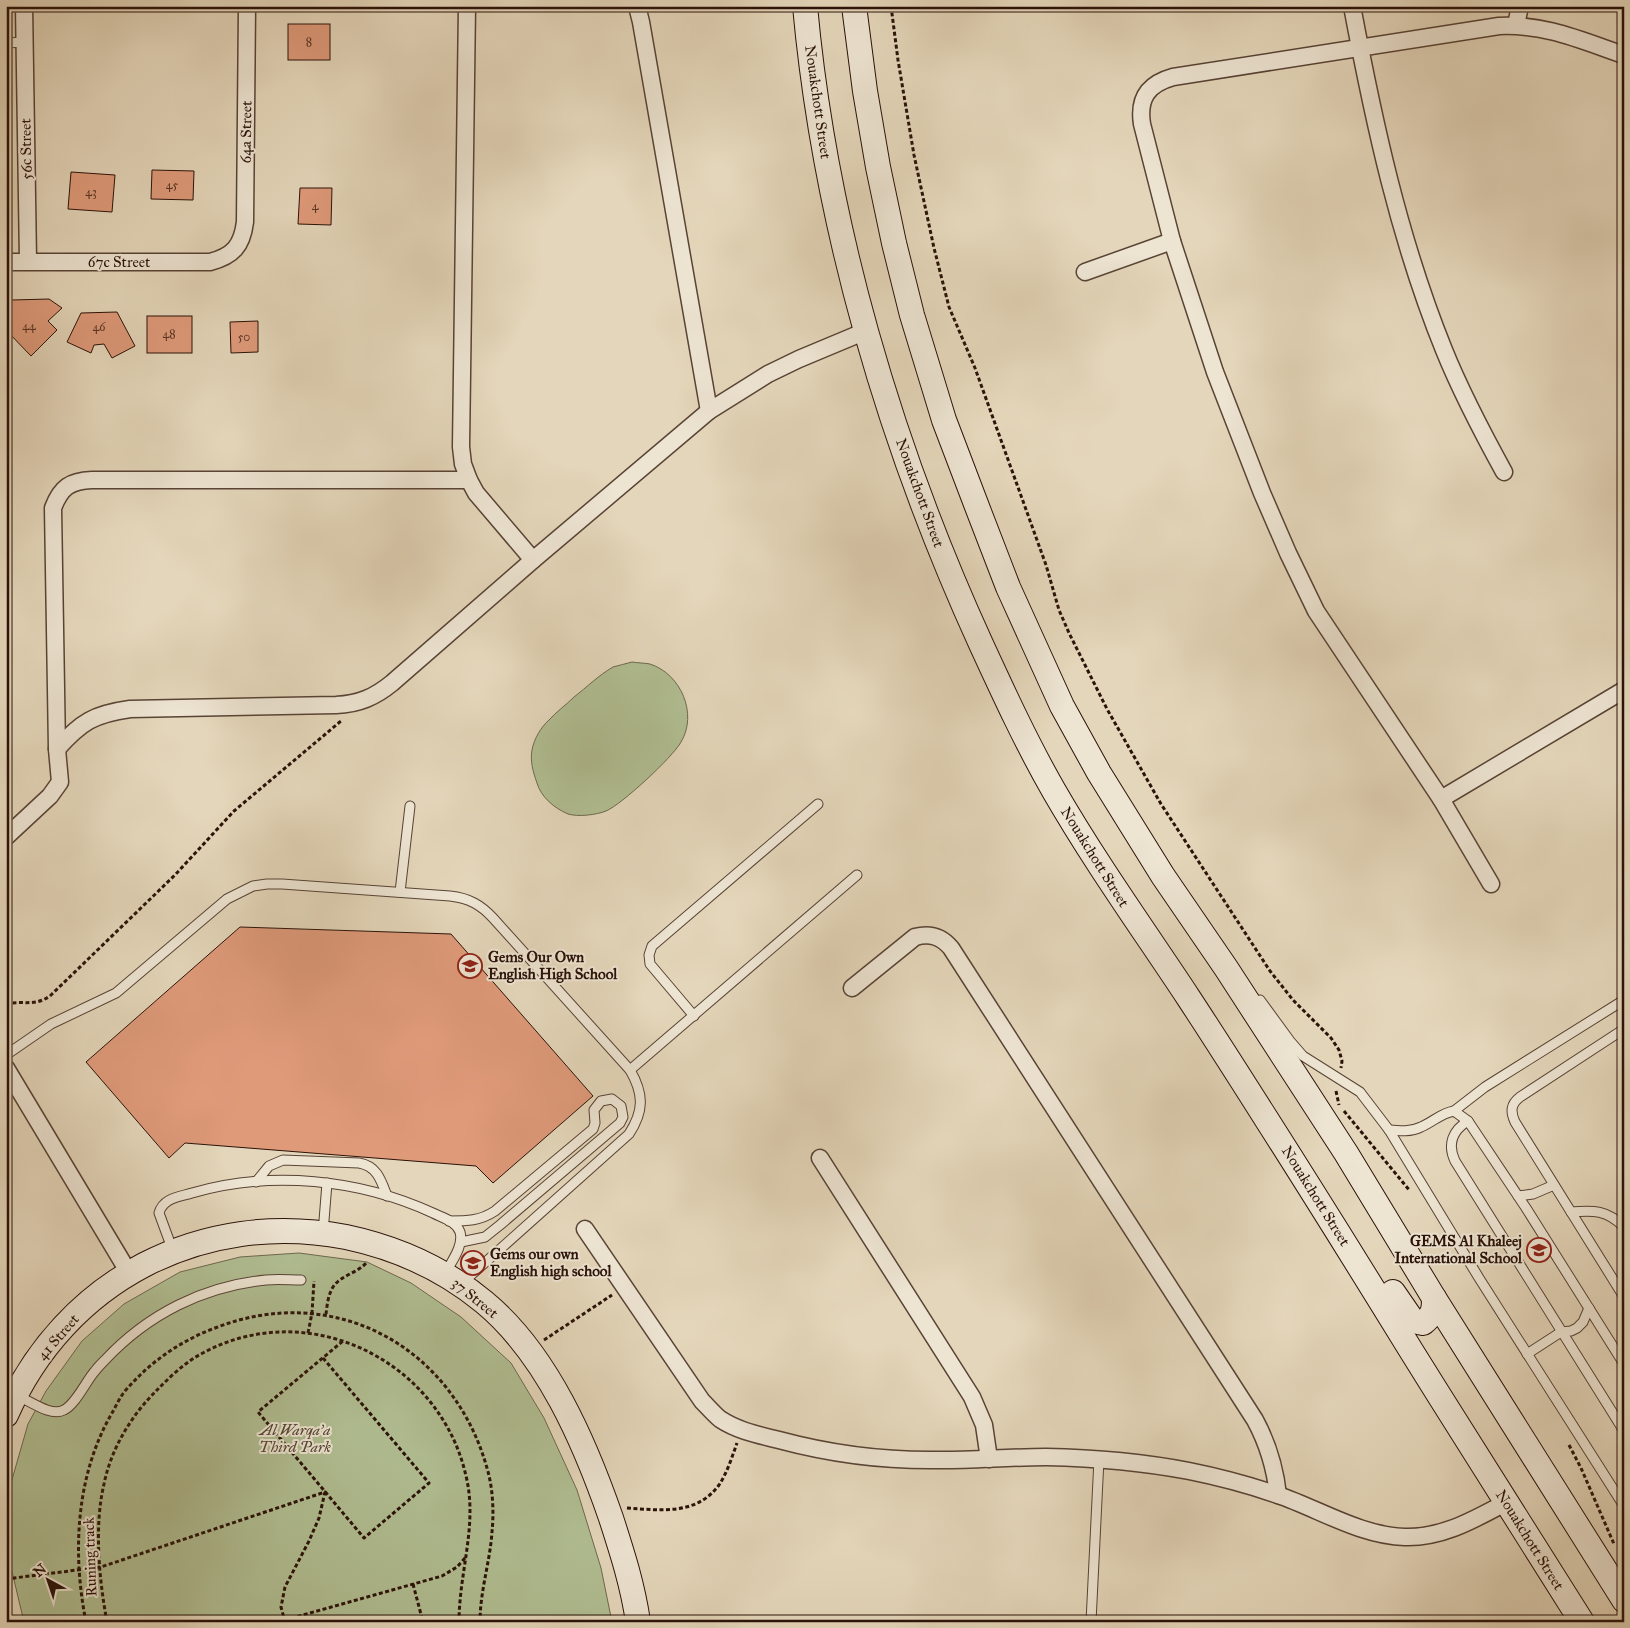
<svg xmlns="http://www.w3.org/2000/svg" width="1630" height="1628" font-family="'IM FELL Great Primer',serif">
	<rect width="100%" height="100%" fill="#e4d6ba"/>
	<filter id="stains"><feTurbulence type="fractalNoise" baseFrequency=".004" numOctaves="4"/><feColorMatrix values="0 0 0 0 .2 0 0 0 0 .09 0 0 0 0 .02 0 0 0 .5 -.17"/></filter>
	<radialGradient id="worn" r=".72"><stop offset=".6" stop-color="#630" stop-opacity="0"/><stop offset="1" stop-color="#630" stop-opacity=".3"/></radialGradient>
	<g fill="#b0be92" stroke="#6d684e">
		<path d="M632,662C638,663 645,663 650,664C681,674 698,714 681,742C673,757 621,805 606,811C596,815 578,817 568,814C554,808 541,797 537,783C533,772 530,761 532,750C534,739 541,727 549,720C556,712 566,705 574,697C587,687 599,675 613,667C619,665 626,664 632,662Z"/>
		<polygon points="299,1253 367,1262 411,1283 461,1317 511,1363 544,1418 577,1490 601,1568 612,1622 24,1622 10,1563 9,1490 28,1424 46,1391 82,1341 124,1304 180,1272 240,1257"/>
	</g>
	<g fill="#df9a7a" stroke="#2a1209">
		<rect x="288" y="24" width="42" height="36"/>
		<polygon points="152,170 194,171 193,200 151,199"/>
		<polygon points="71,172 115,175 112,212 68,209"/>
		<polygon points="300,188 332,188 331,225 298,224"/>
		<polygon points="49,299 62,308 48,321 57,330 31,356 6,330 6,305 12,300"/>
		<polygon points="117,312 135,346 112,358 104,344 94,345 91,353 67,342 81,313"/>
		<rect x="147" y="316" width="45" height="37"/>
		<polygon points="258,321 258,352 231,353 230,322"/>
		<polygon points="240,927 451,934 593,1096 493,1183 476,1166 185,1143 169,1158 86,1062"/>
	</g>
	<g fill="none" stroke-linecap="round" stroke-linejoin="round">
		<defs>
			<g id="lane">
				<polyline points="6,43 25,42"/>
				<polyline points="400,892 410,806"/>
				<polyline points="1260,1000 1290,1041 1303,1056 1360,1092 1389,1130 1479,1278 1624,1506"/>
				<polyline points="694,1016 650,964 649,955 652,946 818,804"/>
				<path d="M1624,1029L1520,1097C1511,1104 1510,1111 1515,1122L1624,1297"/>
				<path d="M6,1055L51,1024L116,993L227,899L253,886L267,884H282L450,896C469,898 481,905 493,918L630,1070C644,1094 644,1111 629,1134L461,1284"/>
				<polyline points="630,1070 857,875"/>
				<polyline points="1454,1111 1485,1087 1624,1000"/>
				<path d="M1468,1121C1453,1130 1447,1144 1455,1161L1624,1431"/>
				<path d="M1389,1130C1400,1131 1411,1132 1421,1127C1433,1122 1441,1113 1454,1111L1468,1121L1526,1208L1624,1364"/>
				<path d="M256,1182L269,1166L283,1160L359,1163C377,1166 381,1180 387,1196"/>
				<polyline points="1518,1196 1533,1194 1554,1185"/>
				<path d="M1571,1212C1594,1210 1607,1210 1624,1227"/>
				<path d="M449,1221C467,1221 480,1221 495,1211L593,1129L595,1123L594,1110L601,1101L612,1099L621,1106L623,1117L620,1123L500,1225L485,1237L461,1242"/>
				<polyline points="323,1233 327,1183"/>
				<path d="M173,1251L159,1213C163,1198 179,1197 192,1193C271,1170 359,1179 433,1213C443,1218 456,1221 460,1232C464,1246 451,1262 445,1274"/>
				<polyline points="1527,1354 1561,1332 1571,1331 1577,1328 1583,1322 1589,1308"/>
				<path d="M18,1396C30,1401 51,1417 64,1410C76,1404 86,1381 95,1371C98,1367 102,1363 105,1360C148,1314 204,1286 266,1280C278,1279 290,1280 301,1280"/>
				<polyline points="1091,1622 1099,1459"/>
			</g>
			<g id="street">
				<polyline points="24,6 28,261"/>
				<polyline points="467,6 461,447 463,464 469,480 476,493 533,560"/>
				<polyline points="637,6 641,22 709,411"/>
				<path d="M1352,6C1374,123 1399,239 1444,350C1461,392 1482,432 1504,472"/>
				<polyline points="1516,25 1520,6"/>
				<path d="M6,262H210C233,256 242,246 245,222L247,6"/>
				<polyline points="1085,272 1172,241"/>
				<path d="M57,749C81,722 94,714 130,709L336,705C359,704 375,697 392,683L533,560L709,411L768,374L799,359L866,331"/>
				<path d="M1441,799L1316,611L1288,553L1262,493L1215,372L1172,241L1142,124C1138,98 1148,84 1173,77L1499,26C1546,24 1580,40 1624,55"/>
				<path d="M6,837L50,796L60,782L57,749L53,508C61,487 70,481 92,480H469"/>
				<polyline points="1491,884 1441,799 1624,690"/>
				<path d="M852,988L915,937C930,933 941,936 951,948L1255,1420C1268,1444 1275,1467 1278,1495"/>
				<polyline points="6,1068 129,1273"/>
				<polyline points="820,1158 972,1397 984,1425 989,1459"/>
				<path d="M585,1229L702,1401C708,1407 714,1414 720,1419C738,1431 759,1435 779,1440C831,1454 888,1461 941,1460C976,1460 1012,1457 1046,1457C1094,1458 1142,1462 1189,1471C1219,1477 1249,1485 1278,1495C1319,1509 1361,1536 1405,1537C1443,1538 1475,1519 1507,1502"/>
			</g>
			<g id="secondary">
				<path d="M805,6C825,225 890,445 981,644C1004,694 1027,744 1054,791C1095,862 1143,929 1188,997C1215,1038 1241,1079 1267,1120C1316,1197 1364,1274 1412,1352C1468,1442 1525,1531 1582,1622"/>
				<polyline points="854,6 865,91 878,167 894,243 912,315 944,420 976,504 1008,587 1062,706 1099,773 1163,876 1226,968 1346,1153 1434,1298 1624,1600"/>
				<path d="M1393,1292L1413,1321L1423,1323C1433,1315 1434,1311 1434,1298"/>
				<path d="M6,1415C65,1280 202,1209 346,1237C398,1248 444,1269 484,1302C547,1354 585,1443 611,1518C622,1552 633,1586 638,1622"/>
			</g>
		</defs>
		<use href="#lane" stroke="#584335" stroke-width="11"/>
		<use href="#street" stroke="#584335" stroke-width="19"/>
		<use href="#secondary" stroke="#2a1209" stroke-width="26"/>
		<g stroke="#2a1209" stroke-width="3" stroke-dasharray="4 2.5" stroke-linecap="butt">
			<polyline points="891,6 898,60 914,155 934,248 949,307 975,368 1046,565 1059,610 1069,633 1107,709 1161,804 1270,971 1293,1000 1331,1038 1339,1050 1342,1061 1341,1068"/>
			<path d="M6,1004C23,1000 34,1007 50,996L175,875L234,811L341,721"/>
			<polyline points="1336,1091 1339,1105"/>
			<polyline points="1344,1111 1410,1191"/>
			<path d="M326,1314C327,1306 328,1295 333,1287C341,1275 358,1273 367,1262"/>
			<polyline points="308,1333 312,1313 314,1281"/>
			<polyline points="544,1340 612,1295"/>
			<polyline points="323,1358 429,1483 364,1538 258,1412 343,1341"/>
			<polyline points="1569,1445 1581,1468 1614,1544"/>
			<path d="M627,1508C660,1510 696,1516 719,1485C727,1473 732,1457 737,1443"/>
			<polyline points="6,1579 101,1567 325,1492 319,1518 309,1541 285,1587 281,1607 285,1622"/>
			<polyline points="413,1584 423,1622"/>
			<polyline points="285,1620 442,1576 457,1567 466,1557"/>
			<path d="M86,1622C72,1552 76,1475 112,1413C116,1406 120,1397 125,1391C150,1362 180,1341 215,1328C335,1281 453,1347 487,1468C493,1488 494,1512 492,1532C490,1562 480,1591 480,1622"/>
			<path d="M107,1622C99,1579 94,1526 104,1484C111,1449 131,1416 156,1391C169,1378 184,1363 201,1354C307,1295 440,1360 466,1476C478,1525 459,1572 459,1622"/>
		</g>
		<use href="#lane" stroke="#ede4d2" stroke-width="9"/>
		<use href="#street" stroke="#ede4d2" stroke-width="16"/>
		<use href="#secondary" stroke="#ede4d2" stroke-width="24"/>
	</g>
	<defs>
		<symbol id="school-ring" viewBox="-11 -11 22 22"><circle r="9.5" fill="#ede4d2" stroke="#8f2418" stroke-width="1.5"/><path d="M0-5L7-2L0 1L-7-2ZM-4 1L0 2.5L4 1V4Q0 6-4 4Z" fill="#8f2418"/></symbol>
	</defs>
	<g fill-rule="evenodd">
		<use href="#school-ring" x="456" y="952" width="28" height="28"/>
		<use href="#school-ring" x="1525" y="1236" width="28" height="28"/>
		<use href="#school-ring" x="459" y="1249" width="28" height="28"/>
	</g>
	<g text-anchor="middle" stroke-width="4" stroke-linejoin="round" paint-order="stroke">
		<g font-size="12" fill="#573425">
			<text x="309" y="46">8</text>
			<text x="172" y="189">45</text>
			<text x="91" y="196">43</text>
			<text x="315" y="210">4</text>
			<text x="29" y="330">44</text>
			<text x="99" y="331">46</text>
			<text x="169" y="338">48</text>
			<text x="244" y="341">50</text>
		</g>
		<g font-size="15" fill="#2a1209" stroke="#ede4d2">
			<text transform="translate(818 102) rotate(82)" y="5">Nouakchott Street</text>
			<text transform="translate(246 132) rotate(-89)" y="5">64a Street</text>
			<text transform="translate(26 149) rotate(-91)" y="5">56c Street</text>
			<text x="119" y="267">67c Street</text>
			<text transform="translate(920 493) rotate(70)" y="5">Nouakchott Street</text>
			<text transform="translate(1095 857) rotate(58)" y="5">Nouakchott Street</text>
			<text transform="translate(1316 1196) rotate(58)" y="5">Nouakchott Street</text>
			<text transform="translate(475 1298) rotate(39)" y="5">37 Street</text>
			<text transform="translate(58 1337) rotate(-49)" y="5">41 Street</text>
			<text transform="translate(1530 1540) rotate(58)" y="5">Nouakchott Street</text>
			<text transform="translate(90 1557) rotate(-92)" y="5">Runing track</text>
		</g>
		<g font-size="15" font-weight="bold" fill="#2a1209" stroke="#ede4d2" text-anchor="start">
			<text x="488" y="962">Gems Our Own<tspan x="488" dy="17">English High School</tspan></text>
			<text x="1522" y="1246" text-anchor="end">GEMS Al Khaleej<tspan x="1522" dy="17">International School</tspan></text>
			<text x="490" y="1259">Gems our own<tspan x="490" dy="17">English high school</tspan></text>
		</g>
		<g font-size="15" font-style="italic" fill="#524632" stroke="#ede4d2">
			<text x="295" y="1435">Al Warqa'a<tspan x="295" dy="17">Third Park</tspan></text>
		</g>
	</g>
	<rect width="1630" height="1628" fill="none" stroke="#e4d6ba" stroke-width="25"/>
	<rect x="8" y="8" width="1615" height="1613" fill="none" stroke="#2a1209" stroke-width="2.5"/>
	<rect x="12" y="12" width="1605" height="1603" fill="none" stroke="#2a1209"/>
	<g transform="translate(48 1580) rotate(320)" stroke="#ede4d2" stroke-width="4" paint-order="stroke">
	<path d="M0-4L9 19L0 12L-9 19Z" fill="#2a1209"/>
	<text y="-8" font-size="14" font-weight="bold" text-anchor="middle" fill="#2a1209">N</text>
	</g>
	<rect width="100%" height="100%" filter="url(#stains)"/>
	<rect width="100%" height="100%" fill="url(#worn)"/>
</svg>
